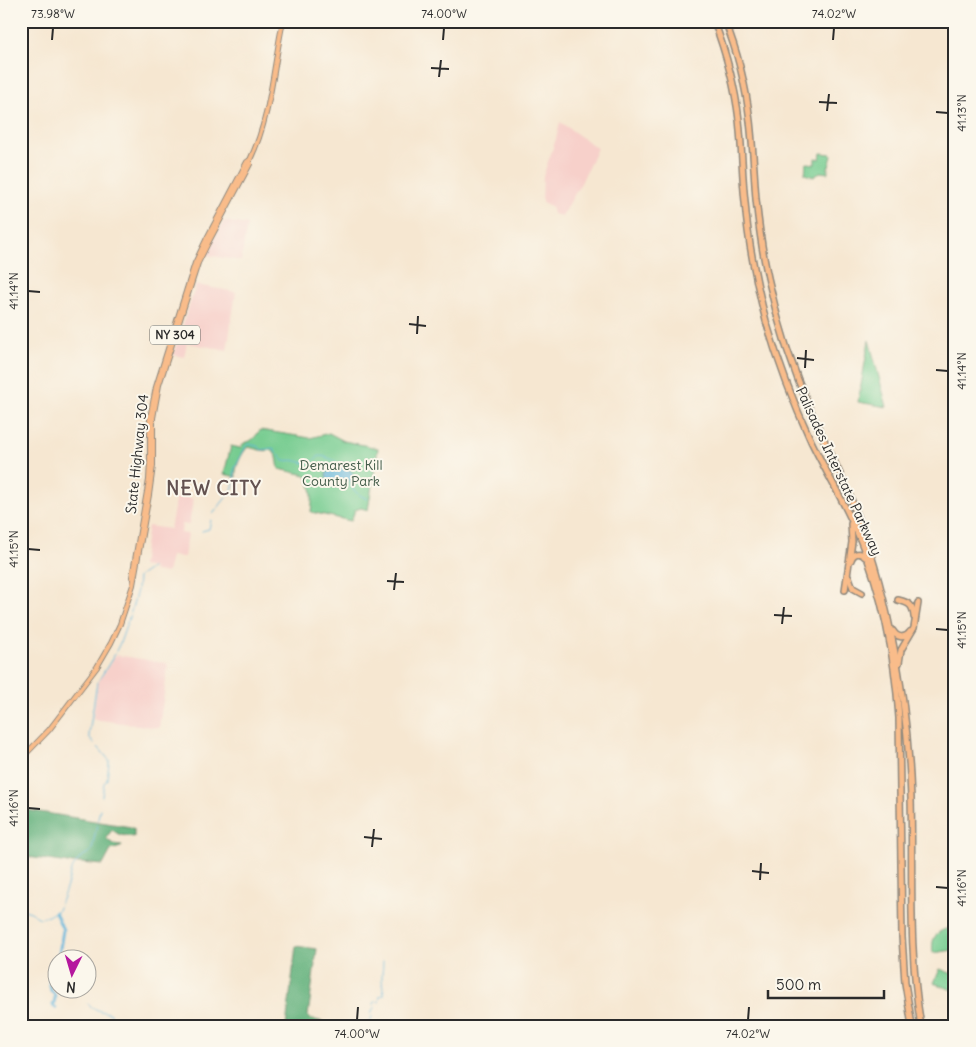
<svg xmlns="http://www.w3.org/2000/svg" width="976" height="1047" font-family="Delius,sans-serif">
	<rect width="100%" height="100%" fill="#fbf7ec"/>
	<filter id="ink" filterUnits="userSpaceOnUse"><feTurbulence type="fractalNoise" baseFrequency=".02" numOctaves="2"/><feDisplacementMap in="SourceGraphic" scale="10" xChannelSelector="R" yChannelSelector="G"/><feConvolveMatrix kernelMatrix="1 2 1 2 8 2 1 2 1" color-interpolation-filters="sRGB"/></filter>
	<filter id="wash" filterUnits="userSpaceOnUse"><feTurbulence type="fractalNoise" baseFrequency=".0096" numOctaves="4" result="noise"/><feDisplacementMap in="SourceGraphic" scale="20" xChannelSelector="R" yChannelSelector="G"/><feGaussianBlur stdDeviation="1.12" result="paint"/><feColorMatrix in="noise" values="0 0 0 0 0 0 0 0 0 0 0 0 0 0 0 0 0 1.4 0 .05"/><feComposite in="paint" operator="in"/></filter>
	<g filter="url(#wash)">
		<rect width="100%" height="100%" fill="#f6e7d1"/>
		<g fill="#f7d0ca">
			<polygon points="560,122 597,148 581,183 562,216 553,214 551,206 542,202 543,176 556,139"/>
			<polygon points="224,221 247,225 241,261 207,255 213,241"/>
			<polygon points="196,285 236,292 227,350 187,343 184,357 173,355"/>
			<polygon points="177,493 192,499 193,500 189,525 182,524 181,533 188,534 184,557 171,556 167,573 153,571 154,568 142,566 148,526 170,529"/>
			<polygon points="116,655 166,663 168,665 159,728 93,719 98,683"/>
		</g>
		<g fill="#76cc90" stroke="#507c5e">
			<polygon points="821,153 831,154 832,156 829,166 828,167 828,173 820,172 814,177 805,174 806,164 808,163 815,164 815,158 820,159"/>
			<polygon points="869,340 887,407 858,402"/>
			<path d="M260,430L310,438L329,433L344,441L378,448L368,510L361,508L355,510L351,521L311,512C313,497 313,489 306,475L279,469L277,457L272,450C263,452 257,449 248,447C242,452 234,469 236,477L224,474L231,446L240,448L244,443C253,441 255,437 260,430Z"/>
			<path d="M950,928L954,948L953,950L933,953C931,939 935,931 950,928Z"/>
			<polygon points="940,969 955,975 955,991 934,983"/>
		</g>
		<g fill="#60b07a" stroke="#466e52">
			<polygon points="21,809 131,827 134,829 134,837 120,835 112,830 106,838 113,844 122,845 121,847 111,850 103,865 82,863 68,863 21,856"/>
			<polygon points="296,946 317,949 308,1016 311,1019 340,1026 286,1026"/>
			<polygon points="125,1019 178,1021 208,1026 124,1026"/>
		</g>
		<path fill="#5db2d9" stroke="#446e82" d="M342,462C346,467 352,471 355,477L352,483L348,479C346,481 338,487 336,487C329,488 327,479 326,474L335,465L336,466L337,464Z"/>
		<g fill="none" stroke-linecap="round" stroke-linejoin="round">
			<g stroke="#5db2d9" stroke-width="1">
				<polyline points="350,482 351,487 358,494 367,499"/>
				<path d="M213,514L232,490L235,480L234,470L246,446L248,444L257,446L262,450L273,448L277,454L280,455L282,460L284,461C296,459 297,462 307,463C318,463 313,452 328,458C333,460 335,460 338,464"/>
				<polyline points="202,531 209,529 211,520"/>
				<polyline points="116,651 120,643 132,609 137,590 138,577 151,568"/>
				<polyline points="94,743 90,738 89,734 97,683 115,654"/>
				<polyline points="98,747 109,760 109,763 107,779 104,783 102,796"/>
				<polyline points="21,909 31,912 36,916 40,918 48,916 58,910 67,886 71,870 81,857 90,852 92,849 100,809"/>
				<polyline points="88,1004 91,1007 100,1011 109,1013 113,1017 121,1020"/>
				<polyline points="126,1021 134,1022 142,1026"/>
				<polyline points="152,1026 154,1022 158,1019"/>
				<path d="M363,1026L365,1023H369L372,1017L371,1013L374,1008L373,1003L376,1001L379,1002L380,996L384,995C384,989 382,984 382,978C382,972 383,967 383,961"/>
			</g>
			<g stroke="#5db2d9" stroke-width="3">
				<polyline points="55,912 63,930 58,960"/>
				<path d="M56,1008L53,1005C55,1000 57,995 51,991L49,980L58,962"/>
			</g>
		</g>
	</g>
	<g filter="url(#ink)">
		<g fill="none" stroke-linecap="round" stroke-linejoin="round">
			<defs>
				<g id="major">
					<polyline points="132,577 149,480 150,460 150,418 156,387 195,263 206,240 247,162 250,160"/>
					<path d="M21,759L49,730L97,667L111,643L120,624L133,585L149,495L153,466V418L159,385L198,263L208,243L250,164V160C271,116 273,68 283,21"/>
				</g>
				<g id="highway">
					<path d="M714,21C726,53 735,86 739,120C742,147 742,175 745,202C748,242 756,282 766,321C778,362 793,402 811,441C827,474 846,505 860,539C883,595 895,658 899,718L902,937L905,983L912,1026"/>
					<path d="M725,21C738,53 746,87 750,121C753,147 754,173 756,199C759,228 763,258 770,286C779,328 793,370 810,409C824,441 840,472 853,504C870,546 882,589 891,633C903,687 909,742 911,798C913,874 908,950 921,1026"/>
					<path d="M851,560C853,553 860,551 865,557"/>
					<polyline points="849,577 853,588 862,593"/>
					<polyline points="845,590 852,542 851,524"/>
					<path d="M898,600C910,603 913,605 914,617"/>
					<path d="M893,631C897,638 905,639 910,632"/>
					<polyline points="899,663 901,650 914,628 918,603"/>
				</g>
			</defs>
			<use href="#major" stroke="#90897e" stroke-width="6"/>
			<use href="#highway" stroke="#90897e" stroke-width="8"/>
			<use href="#major" stroke="#f9bc8a" stroke-width="4"/>
			<use href="#highway" stroke="#f9bc8a" stroke-width="5"/>
		</g>
	</g>
	<path fill="none" stroke="#2b2b2b" stroke-width="2" d="M52,40L53,28M443,40L444,28M833,40L834,28M431,68L449,69M439,77L441,60M819,102L837,103M827,111L829,94M936,112L948,113M28,291L40,292M409,324L426,326M417,334L418,316M797,358L814,360M805,368L806,350M936,370L948,371M28,549L40,550M387,581L404,582M394,590L396,573M774,615L792,616M782,624L784,607M936,629L948,630M28,808L40,809M364,837L382,839M372,847L374,829M752,871L769,873M760,880L761,863M936,887L948,888M357,1020L358,1007M748,1020L749,1007"/>
	<g text-anchor="middle" stroke-width="4" stroke-linejoin="round" paint-order="stroke">
		<rect fill="#fbf7ec" stroke="#696865" stroke-width="1" x="150" y="325.5" width="50" height="19" rx="4"/>
		<g font-size="12" font-weight="bold" fill="#2b2b2b">
			<text x="175" y="339">NY 304</text>
		</g>
		<g font-size="14" fill="#2b2b2b" stroke="#fbf7ec">
			<text transform="translate(137 454) rotate(-84)" y="5">State Highway 304</text>
			<text transform="translate(839 471) rotate(65)" y="5">Palisades Interstate Parkway</text>
		</g>
		<g font-size="14" fill="#425b49" stroke="#fbf7ec">
			<text x="341" y="470">Demarest Kill<tspan x="341" dy="16">County Park</tspan></text>
		</g>
		<g font-size="19" font-weight="bold" letter-spacing="1" fill="#635250" stroke="#fbf7ec">
			<text x="214" y="495">NEW CITY</text>
		</g>
	</g>
	<rect width="976" height="1047" fill="none" stroke="#fbf7ec" stroke-width="55"/>
	<g transform="translate(72 974) rotate(185)"><circle r="24" fill="#fbf7ec" stroke="#a8a59f"/>
	<path d="M0-4L9 19L0 12L-9 19Z" fill="#b5179e"/>
	<text y="-8" font-size="14" font-weight="bold" text-anchor="middle" fill="#2b2b2b">N</text>
	</g>
	<path d="M768 990v8h116v-8" fill="none" stroke="#2b2b2b" stroke-width="2.5"/>
	<text x="776" y="990" font-size="15" fill="#2b2b2b" stroke="#fbf7ec" stroke-width="4" paint-order="stroke">500 m</text>
	<rect x="28" y="28" width="920" height="992" fill="none" stroke="#2b2b2b" stroke-width="2"/>
	<g font-size="12" text-anchor="middle" fill="#2b2b2b">
		<text x="53" y="18">73.98°W</text>
		<text x="444" y="18">74.00°W</text>
		<text x="834" y="18">74.02°W</text>
		<text transform="translate(962 113) rotate(-90)" y="4">41.13°N</text>
		<text transform="translate(14 291) rotate(-90)" y="4">41.14°N</text>
		<text transform="translate(962 371) rotate(-90)" y="4">41.14°N</text>
		<text transform="translate(14 549) rotate(-90)" y="4">41.15°N</text>
		<text transform="translate(962 630) rotate(-90)" y="4">41.15°N</text>
		<text transform="translate(14 808) rotate(-90)" y="4">41.16°N</text>
		<text transform="translate(962 888) rotate(-90)" y="4">41.16°N</text>
		<text x="357" y="1038">74.00°W</text>
		<text x="748" y="1038">74.02°W</text>
	</g>
</svg>
